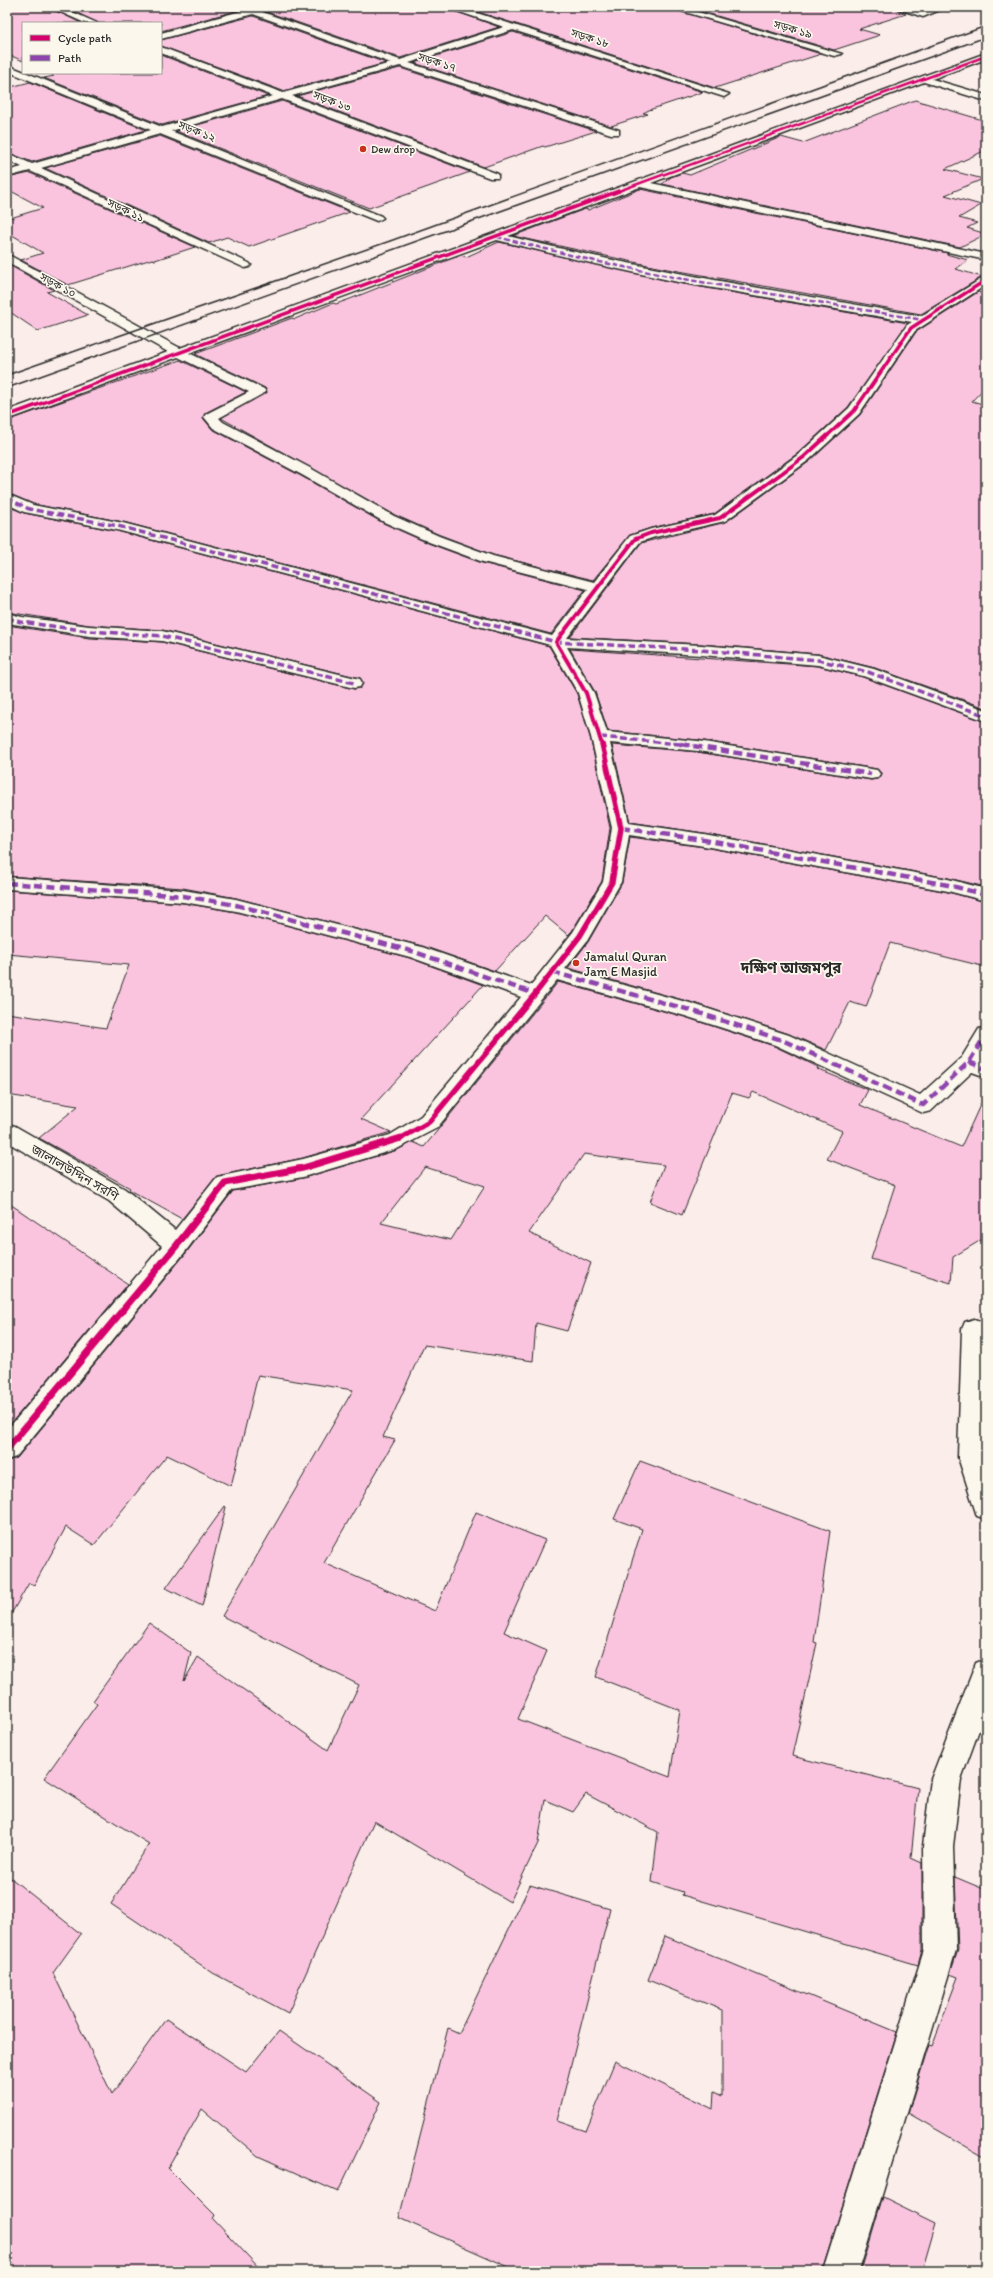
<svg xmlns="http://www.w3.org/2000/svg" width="993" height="2278" font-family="Itim,'Noto Sans Bengali',sans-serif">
	<rect width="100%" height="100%" fill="#fbede9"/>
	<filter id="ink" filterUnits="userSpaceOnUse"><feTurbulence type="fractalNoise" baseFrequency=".025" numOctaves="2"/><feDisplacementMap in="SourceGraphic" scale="8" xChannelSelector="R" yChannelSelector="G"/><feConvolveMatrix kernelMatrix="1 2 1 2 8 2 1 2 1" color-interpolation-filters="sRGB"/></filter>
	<g filter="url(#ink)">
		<g fill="#fac4df" stroke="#2b2b2b" fill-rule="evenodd">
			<polygon points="7,7 48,7 81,23 23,23 23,61 7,54"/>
			<polygon points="65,7 250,7 161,31 161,23 98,23"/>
			<polygon points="271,7 444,7 499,27 400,58 267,12"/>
			<polygon points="463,7 667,7 821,54 715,88"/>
			<polygon points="686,7 892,7 906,14 859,29 880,35 834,50"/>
			<polygon points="253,16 386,63 283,91 161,46 161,40"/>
			<polygon points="513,32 703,92 649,110 643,113 648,114 611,126 414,63"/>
			<polygon points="161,55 268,96 162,125 44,78 54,76 49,73 161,73"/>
			<polygon points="400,68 596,131 545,147 543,146 484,167 297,96"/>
			<polygon points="30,82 146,130 32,162 7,152 7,88"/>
			<polygon points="915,100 986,121 986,150 945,169 983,179 945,195 981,205 959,218 977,223 967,228 986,234 960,247 662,184 671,177 682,173 690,175 781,137 803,143"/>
			<polygon points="282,101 470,172 369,208 176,131"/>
			<polygon points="160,136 350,212 249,247 227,237 209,243 45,168"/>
			<polygon points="30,173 195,247 155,260 152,259 68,285 21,260 43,253 7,232 7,219 43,208 7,189 7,178"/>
			<polygon points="640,189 948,253 946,254 968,260 956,269 982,277 921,314 662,268 513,236 585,209 588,210"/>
			<polygon points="499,242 678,283 908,323 848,407 798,453 714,514 651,528 630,535 593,580 493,555 440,535 395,515 221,418 267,391 265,388 195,354 292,318 295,319 333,303 336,304 350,299 461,255 466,257"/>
			<polygon points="7,264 54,290 47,292 88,315 38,331 7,310"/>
			<polygon points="978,292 986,295 986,386 972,401 986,405 986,708 875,668 818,654 701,644 570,637 641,543 726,522 810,461 860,415 916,332"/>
			<polygon points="180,360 246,392 205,413 203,418 212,429 301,476 383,523 428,543 482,563 585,590 551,634 123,522 33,504 7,493 7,421"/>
			<polygon points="7,506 24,513 117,531 549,646 577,694 590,737 610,828 602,881 572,931 568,935 545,916 495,971 422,946 236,898 183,888 7,876 7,625 89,638 162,642 354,689 360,688 363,684 360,678 162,630 89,625 7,612"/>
			<polygon points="570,649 818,666 863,677 986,722 986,887 948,878 704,833 630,822 612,745 698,752 871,780 877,779 882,774 877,769 698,740 608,731 595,692"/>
			<polygon points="630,837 704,847 948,892 986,902 986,967 890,943 866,1007 850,1002 826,1050 789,1034 690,1002 568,968 588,942 622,883"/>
			<polygon points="7,890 183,903 236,912 410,958 483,985 361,1119 391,1132 303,1158 217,1176 182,1219 129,1190 130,1188 39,1138 78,1106 7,1095 7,1013 106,1028 129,965 7,954"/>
			<path d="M558,982L685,1017L774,1046L818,1067L817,1069L868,1090L860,1105L961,1147L986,1092V1237L953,1257L951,1283L871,1259L895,1185L827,1159L842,1131L753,1092L749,1098L732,1093L682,1215L650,1202L664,1165L584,1154L529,1233L591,1263L567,1331L536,1323L533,1361L424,1345L383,1437L395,1440L324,1563L435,1611L476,1512L545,1540L504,1632L547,1651L518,1719L670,1777L680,1710L596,1677L642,1529L614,1519L640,1461L830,1531L814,1642L817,1643L792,1756L918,1788L911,1858L922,1863V1950L918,1965L682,1895L683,1892L652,1882L658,1832L586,1794L573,1812L545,1800L538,1843L510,1902L374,1821L288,2013L213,1973L111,1904L149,1844L44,1778L97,1704L93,1701L149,1623L191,1653L184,1681L198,1657L328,1750L359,1685L222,1616L353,1390L258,1375L231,1486L167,1455L94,1545L66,1527L34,1585L29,1583L7,1621V1461L17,1458L186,1253L233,1191L303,1178L397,1150L413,1142L424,1147ZM425,1167L485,1186L451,1240L381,1223Z"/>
			<polygon points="7,1202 128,1284 7,1428"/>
			<polygon points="225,1506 226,1507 202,1606 166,1588"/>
			<polygon points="7,1875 81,1934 53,1973 112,2094 166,2019 246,2072 279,2031 381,2102 338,2192 258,2156 202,2109 168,2168 215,2215 213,2219 262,2271 7,2271"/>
			<polygon points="955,1877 986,1890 986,2158 908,2113 929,2045 932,2046 958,1977 950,1974 958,1950"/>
			<polygon points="530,1885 610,1909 557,2121 586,2131 615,2061 713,2109 714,2092 722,2096 722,2010 648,1980 665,1936 897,2032 822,2271 518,2271 399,2218 448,2028 459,2033"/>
			<polygon points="883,2197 936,2223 922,2271 861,2271"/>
		</g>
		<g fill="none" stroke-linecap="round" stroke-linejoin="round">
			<defs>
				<g id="minor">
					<polygon points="49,7 61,7 97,23 85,23"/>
					<polygon points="270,7 269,10 262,12 400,60 504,27 445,7 458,7 729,94 724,97 721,96 513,30 409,63 619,130 619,134 611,134 400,66 292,96 498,174 498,178 490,178 282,99 171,131 381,216 383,218 377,221 160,134 41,168 249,263 251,265 249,267 245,268 30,171 7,177 7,171 22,167 7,160 7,153 32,164 151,130 7,71 7,65 162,127 273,96 161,53 161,47 283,93 391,63 253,14 161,39 161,33 252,8"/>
					<polygon points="668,7 681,7 842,54 834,56"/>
					<polygon points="893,7 907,7 923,11 935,7 947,7 923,17"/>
					<path d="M986,53V59L932,79L986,95V101L924,82L651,183L986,254V260L640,187L508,236C644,270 783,292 921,316L986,276V285L915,331L859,414L809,460L725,521L655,537L640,542L567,638L701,645L818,655L874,669L986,710V721L863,676L818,665L701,655L567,647L594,693L607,732L698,741L871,769L877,770L880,774L877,778L871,779L698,751L610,743L629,823L704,834L948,879L986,889V901L948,891L704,846L629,835L621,882L587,941L565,969L690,1003L789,1035L920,1095L962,1057L979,1029L986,1027V1052L982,1059L986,1060V1077L972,1072L931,1111L923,1113L775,1045L685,1016L557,980L437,1128L397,1149L303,1177L232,1190L185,1252L16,1457L7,1460V1430L162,1246L109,1201L7,1142V1124L15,1126L125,1189L175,1230L217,1177L303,1159L390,1135L421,1116L521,997L410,957L236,911L183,902L7,889V877L183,890L236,899L422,947L531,985L573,932L603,882L612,828L591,737L578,693L550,645L117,530L24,512L7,504V494L33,505L123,523L552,636L588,589L483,562L429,542L384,522L302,475L213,428L204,417L206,414L249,392L178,357L7,420V411L168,352L7,262V254L180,348ZM497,240L595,264L678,282L912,322L907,325L849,408L799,454L715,515L651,529L630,536L594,582L493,556L439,536L394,516L312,469L223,422L219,418L266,392L264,389L189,353Z"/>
					<polygon points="7,613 22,617 89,626 162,631 360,679 362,683 360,687 354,688 162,641 89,636 7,623"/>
					<polygon points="974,1319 983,1322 986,1329 984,1457 986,1464 986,1519 977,1516 958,1457 962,1329 965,1322"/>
					<polygon points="986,1659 986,1711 961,1779 953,1846 956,1950 859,2271 823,2271 924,1950 923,1846 931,1779 976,1663"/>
				</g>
			</defs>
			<use href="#minor" stroke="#2b2b2b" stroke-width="3"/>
			<use href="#minor" fill="#fbf7ec" fill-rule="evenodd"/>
			<g stroke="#2b2b2b" stroke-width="1.5">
				<polyline points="7,375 390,241 986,26"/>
				<polyline points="7,388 986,37"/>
			</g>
			<polyline stroke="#8e44ad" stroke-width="2.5" stroke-dasharray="5.5 2.5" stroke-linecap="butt" points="497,237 595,261 678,278 923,320"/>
			<g stroke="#8e44ad" stroke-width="3.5" stroke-dasharray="7 3.5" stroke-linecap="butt">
				<polyline points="7,498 29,509 118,526 556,642 701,650 818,660 868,672 986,716"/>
				<polyline points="7,618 21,622 89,631 162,636 354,683"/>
				<polyline points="600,737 691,745"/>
			</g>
			<g stroke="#8e44ad" stroke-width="4.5" stroke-dasharray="9 4.5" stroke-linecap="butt">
				<polyline points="680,744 871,774"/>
				<polyline points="621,828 704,840 948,885 986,895"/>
				<polyline points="7,883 183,896 236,905 415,952 535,994"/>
				<polyline points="552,972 690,1010 782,1040 923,1105 969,1062 986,1034"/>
				<polyline points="969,1062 986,1069"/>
			</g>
			<defs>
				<polyline id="cycleway-far4" points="616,192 986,56"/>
				<g id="cycleway-far3">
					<polyline points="7,416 619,191"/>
					<polyline points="827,436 854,411 911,328 986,280"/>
				</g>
				<polyline id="cycleway-far2" points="602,745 586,693 556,642 635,539 651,533 720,518 804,457 828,435"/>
				<polyline id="cycleway-far1" points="400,1139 429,1122 535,994 580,936 612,882 621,828 602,744"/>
				<polyline id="cycleway" points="7,1449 177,1245 225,1183 303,1168 401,1138"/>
			</defs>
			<use href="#cycleway-far4" stroke="#fbf7ec" stroke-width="3.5"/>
			<use href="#cycleway-far3" stroke="#fbf7ec" stroke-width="5"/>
			<use href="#cycleway-far2" stroke="#fbf7ec" stroke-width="5.5"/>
			<use href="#cycleway-far1" stroke="#fbf7ec" stroke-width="8"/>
			<use href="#cycleway" stroke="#fbf7ec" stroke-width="10"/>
			<use href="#cycleway-far4" stroke="#d6006c" stroke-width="2.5"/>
			<use href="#cycleway-far3" stroke="#d6006c" stroke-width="3.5"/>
			<use href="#cycleway-far2" stroke="#d6006c" stroke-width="4"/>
			<use href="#cycleway-far1" stroke="#d6006c" stroke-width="5.5"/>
			<use href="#cycleway" stroke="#d6006c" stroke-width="7"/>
		</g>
	</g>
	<g fill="#c8321e" stroke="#fbf7ec" stroke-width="1.5">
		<circle cx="363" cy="149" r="4"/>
		<circle cx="576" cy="963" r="4"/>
	</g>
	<g text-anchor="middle" stroke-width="3.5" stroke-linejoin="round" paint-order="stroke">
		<g font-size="11" fill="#2b2b2b" stroke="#fbf7ec">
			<text transform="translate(793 29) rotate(16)" y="4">সড়ক ১৯</text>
			<text transform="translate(590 38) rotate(18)" y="4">সড়ক ১৮</text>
			<text transform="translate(437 62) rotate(18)" y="4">সড়ক ১৭</text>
			<text transform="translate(332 101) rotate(21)" y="4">সড়ক ১৩</text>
			<text transform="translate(197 131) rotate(22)" y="4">সড়ক ১২</text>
			<text transform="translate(126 210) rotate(25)" y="4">সড়ক ১১</text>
			<text transform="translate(58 285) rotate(29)" y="4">সড়ক ১০</text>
		</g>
		<g font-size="11" fill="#2b2b2b" stroke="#fbf7ec" text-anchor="start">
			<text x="371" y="153">Dew drop</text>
		</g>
		<g font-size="13" fill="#2b2b2b" stroke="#fbf7ec" text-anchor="start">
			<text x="584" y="961">Jamalul Quran<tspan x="584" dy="15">Jam E Masjid</tspan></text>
		</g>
		<g font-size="13" fill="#2b2b2b" stroke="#fbf7ec">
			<text transform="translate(75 1172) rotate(30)" y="5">জালালউদ্দিন সরণি</text>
		</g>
		<g font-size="15" font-weight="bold" fill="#2b2b2b" stroke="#fbf7ec">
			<text x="791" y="973">দক্ষিণ আজমপুর</text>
		</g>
	</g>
	<rect width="993" height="2278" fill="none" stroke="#fbf7ec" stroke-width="24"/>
	<rect x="12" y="12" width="969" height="2254" fill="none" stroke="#2b2b2b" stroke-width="1.5" filter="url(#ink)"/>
	<rect x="22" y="22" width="140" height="52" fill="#fbf7ec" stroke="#a8a59f"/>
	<rect x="30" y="35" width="20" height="6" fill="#d6006c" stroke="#a8a59f"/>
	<text x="58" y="42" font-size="12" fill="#2b2b2b">Cycle path</text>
	<rect x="30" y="55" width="20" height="6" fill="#8e44ad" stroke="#a8a59f"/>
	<text x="58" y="62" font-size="12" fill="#2b2b2b">Path</text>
</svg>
